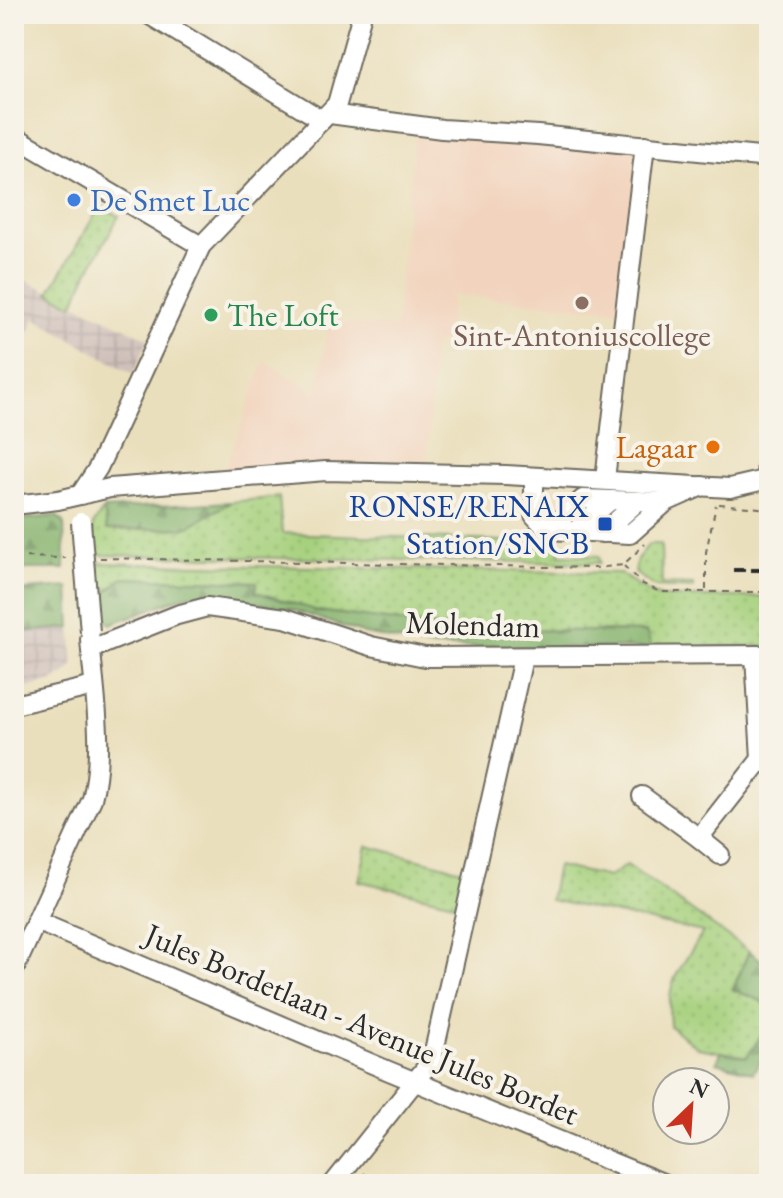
<svg xmlns="http://www.w3.org/2000/svg" width="783" height="1198" font-family="'EB Garamond',serif">
	<defs>
		<pattern id="industrial-grid" width="8" height="8" patternUnits="userSpaceOnUse" patternTransform="scale(2)"><rect width="8" height="8" fill="#cfc0ba"/><path d="M0 4h8M4 0v8" fill="none" stroke="#b2a5a0"/></pattern>
		<pattern id="grass-dots" width="8" height="8" patternUnits="userSpaceOnUse" patternTransform="scale(2)"><rect width="8" height="8" fill="#a5d07c"/><path d="M2 2h.1M6 6h.1" fill="none" stroke="#8eb36b" stroke-width="1.8" stroke-linecap="round"/></pattern>
		<pattern id="forest-firs" width="22" height="20" patternUnits="userSpaceOnUse" patternTransform="scale(2)"><rect width="22" height="20" fill="#84b26c"/><path d="M5 1l3.5 6h-7zM16 11l3.5 6h-7z" fill="#6c9159"/></pattern>
	</defs>
	<rect width="100%" height="100%" fill="#f7f3e8"/>
	<filter id="ink" filterUnits="userSpaceOnUse"><feTurbulence type="fractalNoise" baseFrequency=".0125" numOctaves="2"/><feDisplacementMap in="SourceGraphic" scale="16" xChannelSelector="R" yChannelSelector="G"/><feConvolveMatrix kernelMatrix="1 2 1 2 8 2 1 2 1" color-interpolation-filters="sRGB"/></filter>
	<filter id="wash" filterUnits="userSpaceOnUse"><feTurbulence type="fractalNoise" baseFrequency=".006" numOctaves="4" result="noise"/><feDisplacementMap in="SourceGraphic" scale="32" xChannelSelector="R" yChannelSelector="G"/><feGaussianBlur stdDeviation="1.8" result="paint"/><feColorMatrix in="noise" values="0 0 0 0 0 0 0 0 0 0 0 0 0 0 0 0 0 1.4 0 .05"/><feComposite in="paint" operator="in"/></filter>
	<g filter="url(#wash)">
		<rect width="100%" height="100%" fill="#eadfbc"/>
		<polygon fill="#f2d4be" points="415,128 640,147 625,311 452,295 447,337 434,346 427,464 324,464 225,470 264,361 317,393 328,322 396,327"/>
		<g fill="url(#industrial-grid)">
			<polygon points="14,275 149,339 133,374 35,318 19,352 14,349"/>
			<polygon points="71,628 73,665 67,673 50,682 14,691 14,632"/>
		</g>
		<g fill="url(#grass-dots)" stroke="#687e54" stroke-width="2">
			<polygon points="100,206 119,216 88,272 73,305 49,293"/>
			<polygon points="279,497 282,533 560,543 560,555 599,556 600,563 93,555 93,525 104,509 107,530 186,528 231,502"/>
			<polygon points="649,544 661,544 662,584 693,585 693,589 655,587 635,573 637,559"/>
			<polygon points="95,563 619,573 652,594 662,597 769,597 769,646 652,648 646,632 453,629 318,611 256,592 257,582 123,578 97,600"/>
			<polygon points="367,846 466,871 458,904 359,881"/>
			<path d="M627,865L749,951L733,989L769,1004V1024L747,1057L698,1048L670,1026C666,974 680,973 703,932L550,900L557,866L609,877Z"/>
		</g>
		<g fill="url(#forest-firs)" stroke="#586e4c" stroke-width="2">
			<polygon points="231,502 186,528 107,530 104,509"/>
			<polygon points="56,516 64,522 65,569 14,569 14,520"/>
			<polygon points="123,578 257,582 256,592 318,611 453,629 646,632 652,648 430,647 365,634 291,609 213,595 187,595 111,624 101,617 97,600"/>
			<polygon points="69,587 71,628 14,632 14,591"/>
			<polygon points="749,951 769,966 769,1004 733,990"/>
			<polygon points="769,1024 769,1048 753,1073 717,1062 721,1052 747,1057"/>
		</g>
	</g>
	<g filter="url(#ink)">
		<g fill="none" stroke-linecap="round" stroke-linejoin="round">
			<defs>
				<g id="minor">
					<polyline points="148,14 322,120"/>
					<polyline points="330,114 442,129 538,135 769,158"/>
					<polyline points="14,136 201,246"/>
					<polyline points="534,477 534,515 548,530 630,534 666,502"/>
					<polyline points="605,479 645,145"/>
					<polyline points="766,480 769,420"/>
					<polyline points="80,495 98,468 201,246 337,104 362,14"/>
					<polyline points="14,505 58,500 110,488 326,471 506,475 730,488 769,479"/>
					<polyline points="548,530 583,499 666,502 702,486"/>
					<polyline points="575,531 611,500"/>
					<polyline points="603,533 638,501"/>
					<polyline points="91,649 177,615 207,607 285,618 371,646 425,657 769,655"/>
					<polyline points="755,655 761,759 769,765"/>
					<polyline points="14,705 94,686"/>
					<polyline points="642,796 699,838 761,759"/>
					<polyline points="699,838 720,855"/>
					<polyline points="36,921 389,1071 665,1184"/>
					<path d="M14,970L92,799C105,748 94,692 90,639"/>
					<polyline points="333,1184 432,1060 523,658"/>
				</g>
			</defs>
			<use href="#minor" stroke="#6e6a5e" stroke-width="22"/>
			<g stroke="#6e6a5e" stroke-width="2" stroke-dasharray="6 6" stroke-linecap="butt">
				<polyline points="719,504 769,509"/>
				<polyline points="14,557 66,558"/>
				<polyline points="100,558 596,568 623,565 645,544"/>
				<polyline points="624,566 641,583 660,592 769,592"/>
				<polyline points="706,590 706,552 716,505"/>
				<polyline points="364,1173 369,1184"/>
			</g>
			<use href="#minor" stroke="#fff" stroke-width="18"/>
			<polyline stroke="#2b2b2b" stroke-width="4" stroke-dasharray="12 6" stroke-linecap="butt" points="733,570 769,570"/>
			<defs>
				<polyline id="minor-bridge" points="81,522 90,632"/>
			</defs>
			<use href="#minor-bridge" stroke="#6e6a5e" stroke-width="22" stroke-linecap="butt"/>
			<use href="#minor-bridge" stroke="#fff" stroke-width="18"/>
		</g>
	</g>
	<circle fill="#3f7fe0" stroke="#f7f3e8" stroke-width="3" cx="74" cy="200" r="8"/>
	<circle fill="#8d6e63" stroke="#f7f3e8" stroke-width="3" cx="582" cy="303" r="8"/>
	<circle fill="#2e9e5b" stroke="#f7f3e8" stroke-width="3" cx="211" cy="315" r="8"/>
	<circle fill="#e8710a" stroke="#f7f3e8" stroke-width="3" cx="713" cy="447" r="8"/>
	<rect fill="#1a4fb4" stroke="#f7f3e8" stroke-width="3" x="597" y="516" width="16" height="16" rx="4"/>
	<g text-anchor="middle" stroke-width="8" stroke-linejoin="round" paint-order="stroke">
		<g font-size="32" fill="#366cbe" stroke="#f7f3e8" text-anchor="start">
			<text x="90" y="211">De Smet Luc</text>
		</g>
		<g font-size="32" fill="#27864d" stroke="#f7f3e8" text-anchor="start">
			<text x="227" y="326">The Loft</text>
		</g>
		<g font-size="32" fill="#785e54" stroke="#f7f3e8">
			<text x="582" y="346">Sint-Antoniuscollege</text>
		</g>
		<g font-size="32" fill="#c56008" stroke="#f7f3e8" text-anchor="end">
			<text x="697" y="458">Lagaar</text>
		</g>
		<g font-size="32" fill="#164399" stroke="#f7f3e8" text-anchor="end">
			<text x="589" y="517">RONSE/RENAIX<tspan x="589" dy="37">Station/SNCB</tspan></text>
		</g>
		<g font-size="32" fill="#2b2b2b" stroke="#f7f3e8">
			<text transform="translate(473 624) rotate(2)" y="11">Molendam</text>
			<text transform="translate(362 1024) rotate(23)" y="11">Jules Bordetlaan - Avenue Jules Bordet</text>
		</g>
	</g>
	<rect width="783" height="1198" fill="none" stroke="#f7f3e8" stroke-width="48"/>
	<g transform="translate(691 1106) rotate(25)"><circle r="38" fill="#f7f3e8" stroke="#a5a39c" stroke-width="2"/>
	<path d="M0-6L14 30L0 20L-14 30Z" fill="#c8321e"/>
	<text y="-12" font-size="22" font-weight="bold" text-anchor="middle" fill="#2b2b2b">N</text>
	</g>
</svg>
